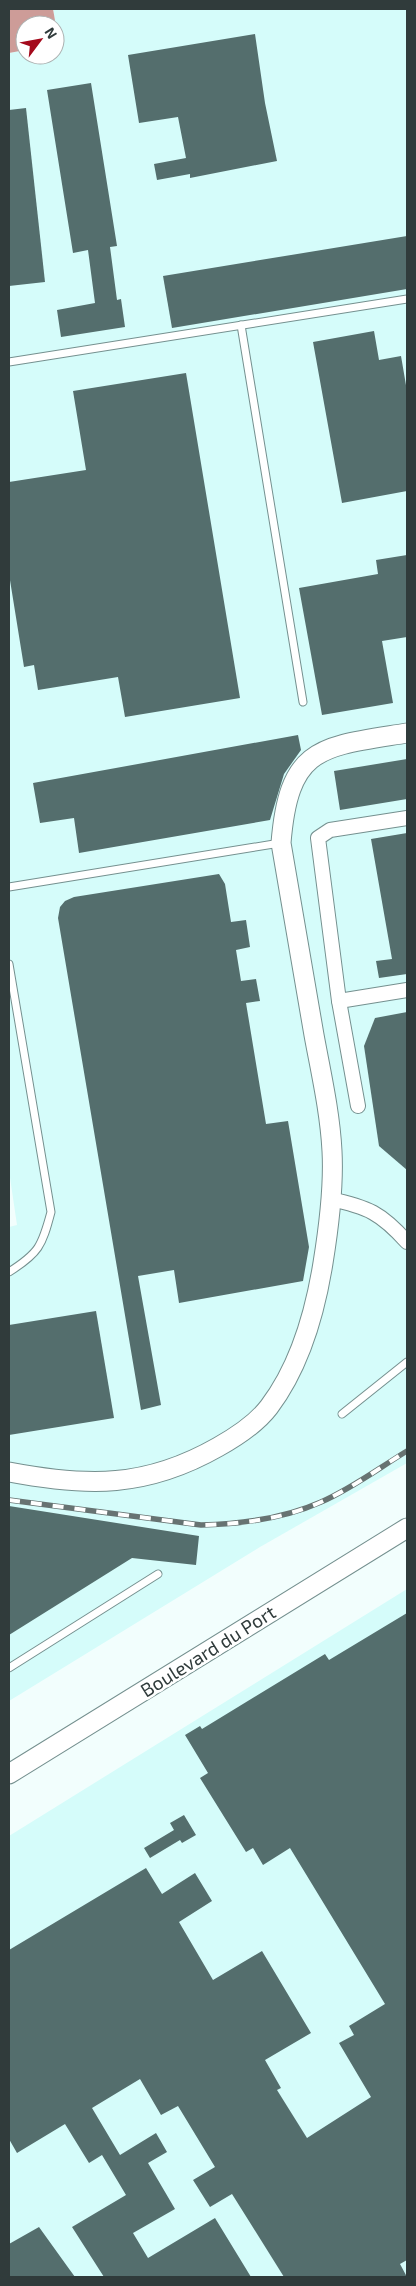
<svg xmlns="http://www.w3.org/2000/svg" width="416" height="2286" font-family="'Exo 2',sans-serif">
	<rect width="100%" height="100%" fill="#f2fefd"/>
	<g fill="#d5fcfa">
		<polygon points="53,9 407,9 407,1463 260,1547 9,1701 9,1227 17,1225 9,1171 9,53 25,50 25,55 55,55 55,44 59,43"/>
		<polygon points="407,1589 407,2277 9,2277 9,1836"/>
	</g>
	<polygon fill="#cd9c98" points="9,9 53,9 59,43 55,44 55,25 25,25 25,50 9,53"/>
	<g fill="#546e6d">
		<polygon points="255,34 265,103 277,161 190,178 190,174 157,180 154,164 186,158 178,117 139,123 128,55"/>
		<polygon points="91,83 117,246 110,247 117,300 121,299 125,327 61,337 57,310 95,303 88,250 73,253 47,90"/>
		<polygon points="26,108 45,282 9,286 9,110"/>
		<polygon points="407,236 407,289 172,328 163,276"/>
		<polygon points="374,331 379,360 401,356 407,391 407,491 342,503 313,342"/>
		<polygon points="186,373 240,698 125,717 118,677 38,690 34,665 24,667 9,574 9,482 86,470 73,391"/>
		<polygon points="407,555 407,637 382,641 393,703 322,715 299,588 378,574 376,560"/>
		<polygon points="298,735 301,750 284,774 270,820 79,853 74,818 40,823 33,783"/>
		<polygon points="407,759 407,799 340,810 334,771"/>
		<polygon points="407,833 407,974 379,978 376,961 392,959 371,839"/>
		<polygon points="219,874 225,884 231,922 246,920 250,947 236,950 241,981 256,979 260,1001 246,1003 266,1124 288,1121 309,1247 303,1281 179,1303 174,1270 138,1276 161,1405 141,1410 58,918 60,907 65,901 74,897"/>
		<polygon points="407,1012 407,1170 379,1146 364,1046 375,1018"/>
		<polygon points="96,1311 114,1418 9,1435 9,1325"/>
		<polygon points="9,1506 199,1536 196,1565 132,1558 9,1635"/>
		<polygon points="407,1613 407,2260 400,2264 407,2277 284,2277 232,2194 210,2207 193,2180 215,2167 178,2106 161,2115 140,2079 92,2108 120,2155 156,2133 167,2152 148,2163 175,2209 133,2233 148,2258 215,2218 251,2277 104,2277 72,2227 126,2195 102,2155 89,2163 65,2124 17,2153 9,2139 9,1950 146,1868 162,1894 195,1873 212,1901 179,1922 213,1980 262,1951 311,2033 265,2060 281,2088 277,2090 307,2138 371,2097 339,2043 354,2035 349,2026 385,2004 290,1848 263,1865 253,1848 246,1852 200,1778 208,1773 185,1735 200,1726 202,1729 325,1654 329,1660"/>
		<polygon points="184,1815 196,1835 182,1843 180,1840 150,1858 144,1848 174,1830 170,1823"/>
		<polygon points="39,2227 67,2266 75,2277 9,2277 9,2244"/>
	</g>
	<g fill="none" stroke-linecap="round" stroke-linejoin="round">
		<defs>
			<g id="lane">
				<polyline points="241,325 303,702"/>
				<polyline points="9,362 407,299"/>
				<polyline points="9,887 280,843"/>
				<path d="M9,964L51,1212C42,1246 39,1253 9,1272"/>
				<polyline points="342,1414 407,1362"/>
				<polyline points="9,1668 158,1574"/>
			</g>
			<g id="street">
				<polyline points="339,1001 407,990"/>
				<polyline points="358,1106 339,1001 318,838 330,830 407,818"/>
				<path d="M330,1199C368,1207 381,1213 407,1242"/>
			</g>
			<g id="secondary">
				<path d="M9,1472C88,1487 146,1488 218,1447C236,1437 256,1424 269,1407C300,1366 315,1313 323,1263C329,1226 334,1187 332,1151C330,1112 321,1073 314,1035C303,971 292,907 281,843C289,745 321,747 407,733"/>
				<polyline points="9,1774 407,1528"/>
			</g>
		</defs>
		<use href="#lane" stroke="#75908f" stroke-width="9"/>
		<use href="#street" stroke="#75908f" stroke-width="16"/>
		<use href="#secondary" stroke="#75908f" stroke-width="21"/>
		<use href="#lane" stroke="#fff" stroke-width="7"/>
		<use href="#street" stroke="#fff" stroke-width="14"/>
		<use href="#secondary" stroke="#fff" stroke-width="19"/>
		<defs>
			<path id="rail" d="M9,1500L201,1525C242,1524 283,1519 321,1502C351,1489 379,1468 407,1451"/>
		</defs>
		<use href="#rail" stroke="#677372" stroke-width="5.5"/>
		<use href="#rail" stroke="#fff" stroke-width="4" stroke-dasharray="11" stroke-linecap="butt"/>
	</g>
	<g text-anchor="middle" stroke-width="5" stroke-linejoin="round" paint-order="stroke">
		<g font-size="19" fill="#303b3b" stroke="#fff">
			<text transform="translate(208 1651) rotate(-32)" y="7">Boulevard du Port</text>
		</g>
	</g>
	<rect width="416" height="2286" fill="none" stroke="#303b3b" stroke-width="20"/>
	<g transform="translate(40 40) rotate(58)"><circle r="24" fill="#ffffff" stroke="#acb1b1"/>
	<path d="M0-4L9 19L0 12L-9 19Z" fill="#a40a1c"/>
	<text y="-8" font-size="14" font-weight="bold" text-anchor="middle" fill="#303b3b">N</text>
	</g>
</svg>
